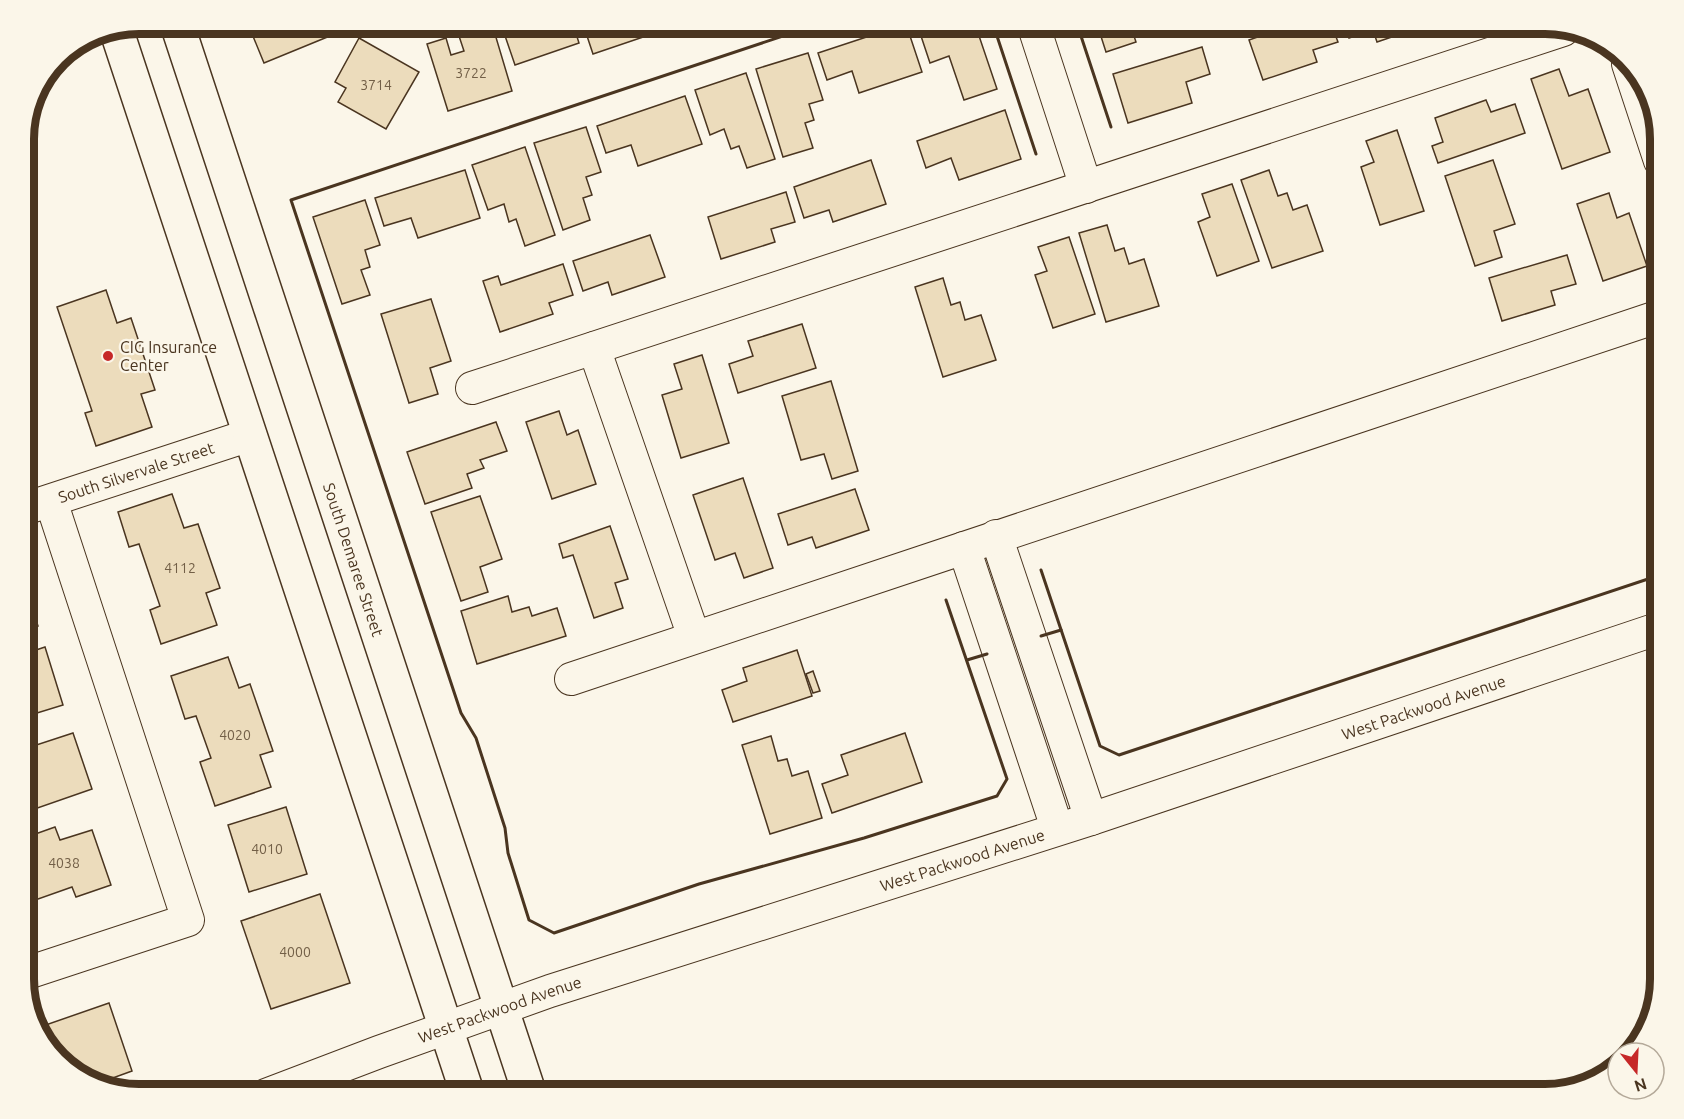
<svg xmlns="http://www.w3.org/2000/svg" width="1684" height="1119" font-family="Ubuntu,sans-serif">
	<rect width="100%" height="100%" fill="#fbf6e9"/>
	<g fill="#ecdcbc" stroke="#4a3520" stroke-width="1.5">
		<polygon points="248,24 339,24 342,31 264,63"/>
		<polygon points="487,24 492,24 512,91 448,111 427,44 446,38 451,55 464,51 458,33"/>
		<polygon points="501,24 573,24 579,43 515,65"/>
		<polygon points="583,24 656,24 658,32 593,54"/>
		<polygon points="906,24 922,72 859,93 852,71 827,80 818,53"/>
		<polygon points="917,24 975,24 997,89 964,100 949,56 930,63"/>
		<polygon points="1097,24 1130,24 1136,42 1106,52"/>
		<polygon points="1295,24 1331,24 1338,42 1313,50 1317,62 1263,80 1249,40"/>
		<polygon points="1344,24 1430,24 1377,42 1373,30 1349,38"/>
		<polygon points="359,38 419,72 386,129 338,102 346,88 335,82"/>
		<polygon points="1202,47 1210,74 1186,82 1192,103 1128,123 1113,74"/>
		<polygon points="808,53 823,100 809,104 814,120 805,123 813,148 783,157 756,69"/>
		<polygon points="1559,69 1569,96 1588,89 1610,152 1562,169 1531,79"/>
		<polygon points="746,73 775,159 747,168 739,146 731,149 724,129 710,135 695,90"/>
		<polygon points="685,96 702,144 638,166 631,145 606,153 597,126"/>
		<polygon points="1486,100 1491,112 1515,104 1525,133 1438,163 1432,146 1443,142 1435,118"/>
		<polygon points="1005,110 1021,159 959,180 951,158 926,168 917,141"/>
		<polygon points="586,127 601,172 586,177 592,195 583,198 590,220 563,230 534,143"/>
		<polygon points="1397,130 1424,211 1380,225 1361,167 1374,162 1366,141"/>
		<polygon points="525,147 555,235 525,246 516,219 509,222 504,204 488,210 472,165"/>
		<polygon points="871,160 886,204 833,222 829,210 804,218 794,187"/>
		<polygon points="1493,160 1515,224 1494,231 1502,257 1475,266 1445,176"/>
		<polygon points="465,170 480,218 418,238 411,218 384,226 375,198"/>
		<polygon points="1269,170 1278,196 1287,193 1293,210 1307,205 1323,251 1272,268 1241,180"/>
		<polygon points="1232,184 1259,261 1217,276 1198,222 1210,217 1202,194"/>
		<polygon points="786,192 795,222 771,229 775,242 721,259 708,217"/>
		<polygon points="1609,193 1617,218 1629,213 1647,266 1603,281 1577,204"/>
		<polygon points="365,200 380,245 365,250 370,267 361,270 370,295 342,304 313,217"/>
		<polygon points="1107,225 1115,251 1124,248 1129,264 1144,259 1159,306 1106,322 1079,233"/>
		<polygon points="650,235 665,277 612,295 608,282 583,291 573,261"/>
		<polygon points="1069,237 1095,314 1053,328 1035,275 1047,271 1038,247"/>
		<polygon points="1567,255 1576,284 1551,291 1555,305 1502,321 1489,278"/>
		<polygon points="563,264 573,295 549,303 553,314 500,332 483,281 498,276 501,285"/>
		<polygon points="943,278 951,305 960,302 965,320 981,315 996,360 943,377 915,287"/>
		<polygon points="106,290 117,323 131,318 155,390 141,394 152,427 96,446 85,413 92,411 57,307"/>
		<polygon points="431,299 451,361 430,368 438,394 409,403 381,314"/>
		<polygon points="802,324 816,368 738,393 729,364 753,356 748,341"/>
		<polygon points="702,355 729,443 681,458 662,395 682,389 674,364"/>
		<polygon points="831,381 858,471 832,479 824,454 801,460 782,396"/>
		<polygon points="559,411 567,435 578,430 596,484 552,499 526,422"/>
		<polygon points="496,422 507,451 480,460 484,468 467,474 472,488 425,504 407,452"/>
		<polygon points="743,478 773,568 744,578 735,553 715,560 693,495"/>
		<polygon points="855,489 869,530 816,548 812,537 788,545 778,514"/>
		<polygon points="172,494 184,528 198,524 220,588 206,593 217,625 161,644 150,610 160,606 139,544 129,547 118,512"/>
		<polygon points="480,496 502,559 480,567 488,592 461,601 431,512"/>
		<polygon points="610,526 628,579 615,583 623,608 594,618 573,555 563,558 559,544"/>
		<polygon points="24,584 38,626 24,631"/>
		<polygon points="508,596 512,612 529,607 532,616 557,608 566,636 477,664 461,611"/>
		<polygon points="45,647 63,705 24,717 24,654"/>
		<polygon points="797,650 812,696 733,722 722,690 747,681 743,668"/>
		<polygon points="228,657 239,688 250,684 273,751 260,755 271,787 215,806 200,762 211,758 196,716 185,719 171,676"/>
		<polygon points="813,671 820,691 813,693 806,674"/>
		<polygon points="73,733 92,789 26,812 24,749"/>
		<polygon points="905,733 922,782 832,813 822,784 848,775 841,755"/>
		<polygon points="771,736 778,761 787,759 792,776 808,771 822,818 770,834 742,745"/>
		<polygon points="286,807 307,874 249,892 228,825"/>
		<polygon points="55,827 60,840 92,830 111,885 76,897 72,887 24,904 24,838"/>
		<polygon points="320,894 350,983 271,1009 241,921"/>
		<polygon points="109,1003 132,1071 99,1083 75,1075 39,1037 37,1028"/>
	</g>
	<g fill="none" stroke-linecap="round" stroke-linejoin="round">
		<defs>
			<g id="minor">
				<polyline points="1033,24 1086,187"/>
				<polyline points="1628,64 1660,161"/>
				<polyline points="594,348 694,637"/>
				<polyline points="472,388 1563,30"/>
				<path id="s1" d="M24,509L250,435"/>
				<polyline points="996,536 1091,819"/>
				<polyline points="964,548 1057,828"/>
				<polyline points="571,679 1660,316"/>
				<polyline points="24,974 188,920 51,501"/>
				<path id="s2" d="M266,1095L379,1052L550,991L1091,819L1660,628"/>
			</g>
			<g id="major">
				<path id="s3" d="M177,24L530,1095"/>
				<polyline points="116,29 468,1095"/>
			</g>
		</defs>
		<use href="#minor" stroke="#4a3520" stroke-width="34"/>
		<use href="#major" stroke="#4a3520" stroke-width="36"/>
		<use href="#minor" stroke="#fbf6e9" stroke-width="32"/>
		<use href="#major" stroke="#fbf6e9" stroke-width="33"/>
		<g stroke="#4a3520" stroke-width="3">
			<polyline points="819,24 291,200 461,713 476,738 505,828 508,853 529,920 554,933 699,884 864,838 997,796 1007,779 946,600"/>
			<polyline points="993,24 1036,154"/>
			<polyline points="1077,24 1111,127"/>
			<polyline points="1041,570 1100,746 1119,755 1660,575"/>
			<polyline points="1041,636 1061,630"/>
			<polyline points="967,660 987,654"/>
		</g>
	</g>
	<circle fill="#c62828" stroke="#fbf6e9" stroke-width="2" cx="108" cy="356" r="6"/>
	<g text-anchor="middle" stroke-width="4.5" stroke-linejoin="round" paint-order="stroke">
		<g font-size="14" fill="#725f47">
			<text x="471" y="78">3722</text>
			<text x="376" y="90">3714</text>
			<text x="180" y="573">4112</text>
			<text x="235" y="740">4020</text>
			<text x="267" y="854">4010</text>
			<text x="64" y="868">4038</text>
			<text x="295" y="957">4000</text>
		</g>
		<g font-size="16" fill="#4a3520" stroke="#fbf6e9" text-anchor="start">
			<text x="120" y="353">CIG Insurance<tspan x="120" dy="18">Center</tspan></text>
		</g>
		<g font-size="16" fill="#4a3520" stroke="#fbf6e9">
			<text dy="6" stroke="none"><textPath href="#s1" startOffset="118">South Silvervale Street</textPath></text>
			<text dy="6" stroke="none"><textPath href="#s3" startOffset="564">South Demaree Street</textPath></text>
			<text dy="6" stroke="none"><textPath href="#s2" startOffset="1221">West Packwood Avenue</textPath></text>
			<text dy="6" stroke="none"><textPath href="#s2" startOffset="735">West Packwood Avenue</textPath></text>
			<text dy="6" stroke="none"><textPath href="#s2" startOffset="249">West Packwood Avenue</textPath></text>
		</g>
	</g>
	<path d="M0 0H1684V1119H0ZM139 34H1545A105 105 0 0 1 1650 139V979A105 105 0 0 1 1545 1084H139A105 105 0 0 1 34 979V139A105 105 0 0 1 139 34Z" fill="#fbf6e9" fill-rule="evenodd"/>
	<path fill="none" stroke="#4a3520" stroke-width="8" d="M139 34H1545A105 105 0 0 1 1650 139V979A105 105 0 0 1 1545 1084H139A105 105 0 0 1 34 979V139A105 105 0 0 1 139 34Z"/>
	<g transform="translate(1636 1071) rotate(162)"><circle r="28" fill="#fbf6e9" stroke="#b4a999" stroke-width="1.5"/>
	<path d="M0-4.5L10 22L0 15L-10 22Z" fill="#c62828"/>
	<text y="-9" font-size="16" font-weight="bold" text-anchor="middle" fill="#4a3520">N</text>
	</g>
</svg>
